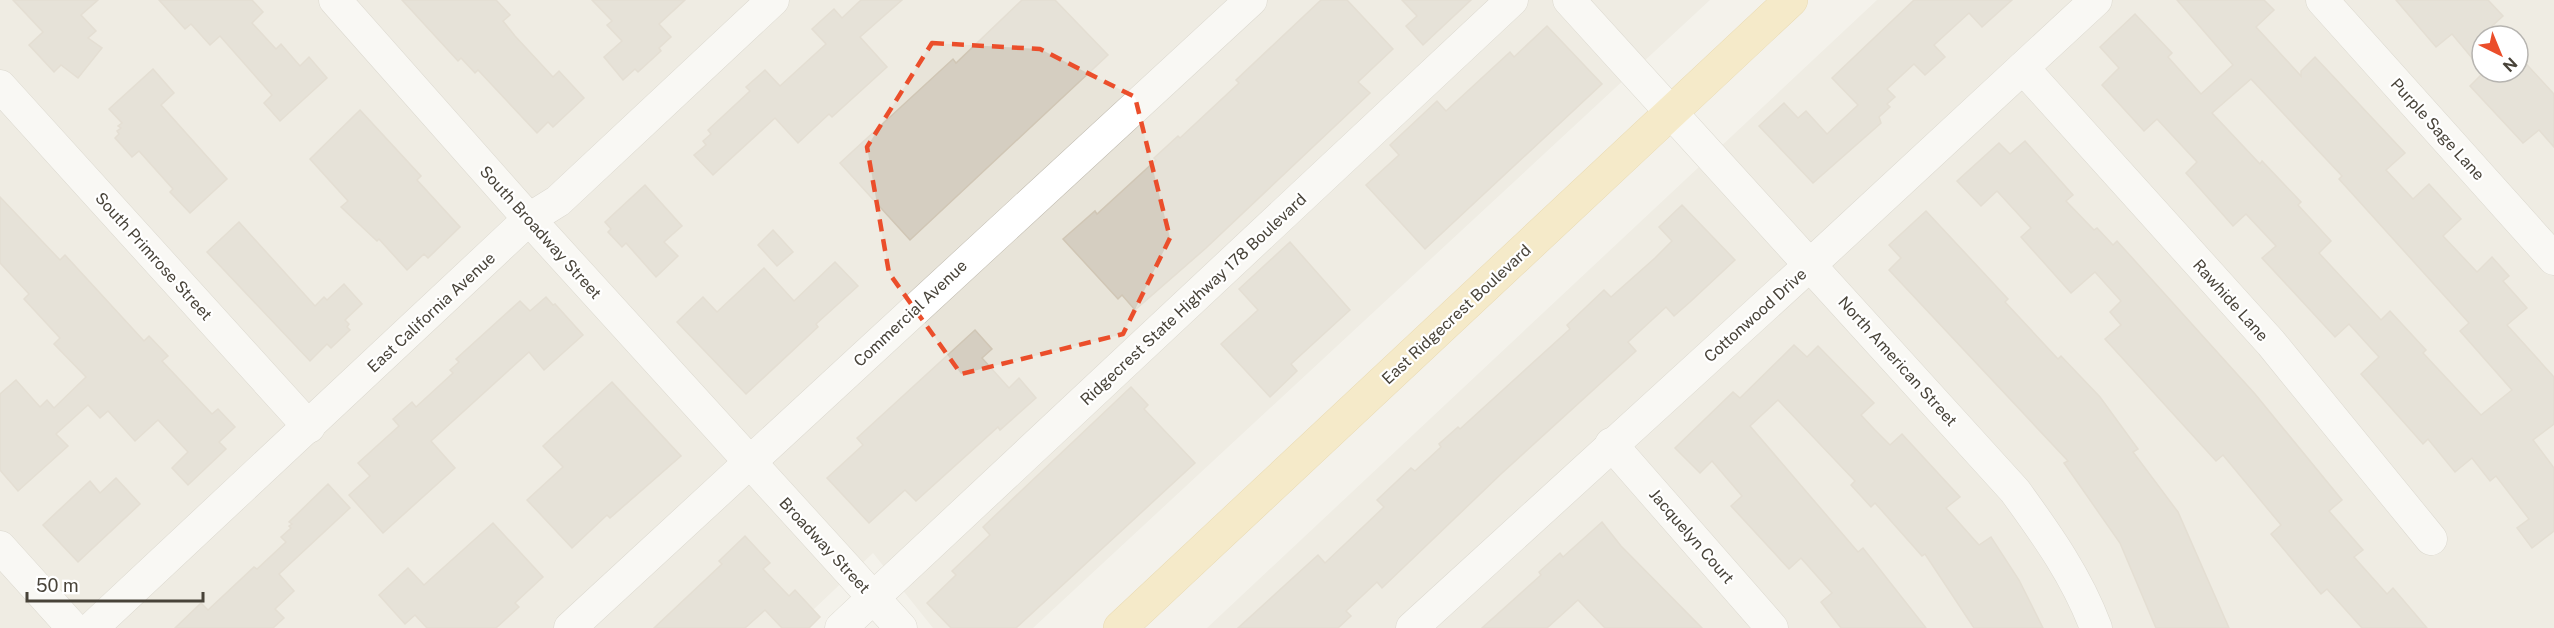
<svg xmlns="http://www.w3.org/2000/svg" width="2554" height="628" font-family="'Public Sans',sans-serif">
	<rect width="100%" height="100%" fill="#f4f2eb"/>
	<g fill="#e8e4d9" fill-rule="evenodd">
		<polygon points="0,0 1710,0 1033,628 933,628 873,553 794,628 0,628"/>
		<path d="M1877,0H2554V628H1207ZM2482,36H2518V72H2482Z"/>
	</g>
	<g fill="#d5cec1" stroke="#d0c6b5" stroke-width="1.5" fill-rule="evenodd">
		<polygon points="13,0 98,0 81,15 96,31 88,38 102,48 78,78 61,65 54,72 29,45 43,32"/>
		<polygon points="159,0 252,0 263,12 252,23 276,49 281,44 300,66 309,57 327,78 280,121 264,103 272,95 220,36 210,45 191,24 185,29"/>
		<polygon points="402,0 496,0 510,15 503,21 515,36 553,77 559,71 584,98 553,127 548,122 537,133 478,70 475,73 461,58 458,61"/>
		<polygon points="592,0 685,0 659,24 671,37 659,48 661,51 638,72 635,69 623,80 604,57 622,41 607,25 612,21"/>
		<polygon points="861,0 902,0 860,37 887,67 832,117 829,114 798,143 775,118 713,175 694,155 706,145 703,141 711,134 708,130 750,91 746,87 765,70 780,86 826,44 812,29 834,9 842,18"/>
		<polygon points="1022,0 1055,0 1108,55 910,240 840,163 953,59 956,63"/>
		<polygon points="1321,0 1347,0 1393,49 1358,82 1370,93 1206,248 1135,310 1122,295 1118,299 1063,239 1095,211 1097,214 1156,160 1154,158 1178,136 1180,138 1239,83 1236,80"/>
		<polygon points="1402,0 1471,0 1423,45 1406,26 1417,16"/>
		<polygon points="1914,0 2012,0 1982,27 1969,13 1934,45 1945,57 1925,75 1914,64 1887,89 1895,97 1887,104 1890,107 1879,117 1881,123 1813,183 1759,126 1784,103 1798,118 1806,111 1827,134 1858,105 1832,78"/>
		<path d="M2177,0H2264L2274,10L2256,27L2301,76V71L2315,57L2405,153L2386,170L2413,199L2429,184L2461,219L2443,236L2477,272L2492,257L2509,276L2503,281L2527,308L2507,325L2554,377V424L2533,440L2554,468V531L2532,548L2517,528L2529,519L2496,476L2490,481L2472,458L2455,472L2428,439L2423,444L2361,374L2379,357L2349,324L2335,337L2262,258L2276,246L2246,214L2233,226L2186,173L2197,162L2157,119L2144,131L2102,85L2119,68L2100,47L2135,14L2172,53L2168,57L2201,94L2233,65ZM2251,79L2342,176L2339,179L2469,323L2460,331L2512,390L2481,415L2423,353L2426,350L2390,311L2381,320L2319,253L2331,241L2298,205L2301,202L2262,161L2260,164L2212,113Z"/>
		<polygon points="2396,0 2488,0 2503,16 2492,26 2501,36 2482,36 2482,70 2452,34 2436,47"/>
		<polygon points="1547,26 1602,84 1425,249 1366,185 1399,155 1390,145 1437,101 1446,111 1510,52 1514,57"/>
		<polygon points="2518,55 2554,94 2554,147 2539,130 2523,143 2470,86 2484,72 2518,72"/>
		<polygon points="153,69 174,93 161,105 227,179 190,213 170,192 173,189 139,151 132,157 115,138 119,134 117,131 121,128 118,126 122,123 109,109"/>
		<polygon points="360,110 421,176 417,180 460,227 428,258 424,254 407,270 379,239 377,241 341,207 348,201 310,159"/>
		<polygon points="2025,141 2073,195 2066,201 2094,230 2097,228 2113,245 2117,241 2255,394 2342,500 2329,511 2363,550 2354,557 2387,594 2393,588 2427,628 2362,628 2327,589 2321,594 2271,534 2281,525 2223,455 2216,461 2105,339 2121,325 2110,312 2121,301 2095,272 2071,293 2021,237 2031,228 1997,191 1981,206 1957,181 1999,143 2010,154"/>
		<polygon points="645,185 682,226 664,242 678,256 656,277 626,243 622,247 608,232 611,229 605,222"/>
		<polygon points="0,197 60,260 65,255 144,341 149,336 168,356 162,361 212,414 218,409 235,427 219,442 226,449 188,485 172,468 188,452 158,420 135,441 108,411 100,418 88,405 56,434 68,446 18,491 0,470 0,394 16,380 40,407 47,400 54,408 86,377 54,344 60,338 24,299 29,294 0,263"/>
		<polygon points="1682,205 1735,260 1690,302 1674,316 1666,307 1628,342 1636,351 1501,474 1382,588 1377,582 1346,611 1351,616 1338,628 1238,628 1318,555 1325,563 1384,507 1377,500 1411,468 1415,471 1441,447 1439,444 1458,427 1460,429 1570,329 1567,325 1604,290 1611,297 1655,258 1672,241 1659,227"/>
		<polygon points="1926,211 2008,299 2005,302 2058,359 2061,356 2100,397 2138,449 2133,452 2178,512 2229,628 2156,628 2120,543 2064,463 2068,461 1889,270 1901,258 1889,245"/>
		<polygon points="239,222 315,306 324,297 327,300 344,284 362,304 345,320 349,324 347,327 350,330 331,348 327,344 310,361 207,252"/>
		<polygon points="773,230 793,252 777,266 758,245"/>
		<polygon points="1290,242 1350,310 1291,364 1297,371 1270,397 1221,344 1258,310 1239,289"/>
		<polygon points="835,262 858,286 816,324 818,327 746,394 677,322 703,297 717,312 764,268 794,301"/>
		<polygon points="546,297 553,305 555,304 583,335 544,370 529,352 431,441 455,468 383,533 349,495 370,476 358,463 399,426 393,419 412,402 416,407 453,373 450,370 459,362 456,359 520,301 530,311"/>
		<polygon points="975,330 992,349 982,358 1009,388 1019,378 1036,398 1000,430 998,427 916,501 905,490 869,523 827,478 863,445 857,438"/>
		<polygon points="1794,345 1807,357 1818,346 1874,403 1861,415 1875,430 1890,445 1902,434 1960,497 1946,508 1979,545 1991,537 2019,580 2043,628 1974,628 1925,554 1922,556 1875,503 1871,507 1851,485 1855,481 1778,400 1750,426 1858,552 1863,548 1926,628 1841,628 1821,602 1832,593 1801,558 1789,569 1731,506 1742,496 1712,461 1700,473 1675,448 1733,392 1740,398"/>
		<polygon points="612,382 681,456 610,518 607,515 572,548 527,500 563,467 543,446"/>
		<polygon points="1131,387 1148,405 1144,409 1195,463 1016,628 951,628 927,603 956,575 952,571 990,535 983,527"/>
		<polygon points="116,478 140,504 78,562 43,525 90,481 100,493"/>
		<polygon points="328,484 350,508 279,574 294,591 275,609 284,618 273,628 175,628 201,603 208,610 254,567 257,569 286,542 281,537 291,528 289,526 292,524 289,522"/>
		<polygon points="1602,522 1621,546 1702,628 1605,628 1578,600 1547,628 1482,628 1541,575 1539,572 1560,553 1563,557"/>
		<polygon points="493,523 543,577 515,603 519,607 496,628 427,628 415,615 405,624 379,595 408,568 424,585"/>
		<polygon points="745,536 770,563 763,569 789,596 795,590 820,617 809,628 782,628 765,610 745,628 654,628 722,564 719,561"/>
	</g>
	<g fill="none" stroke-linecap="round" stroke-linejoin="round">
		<defs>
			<g id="minor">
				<polyline points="335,0 529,219 901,628"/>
				<path d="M1569,0L2015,491C2047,535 2077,577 2096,628"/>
				<polyline points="2322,0 2554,259"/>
				<polyline points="2023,68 2271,343 2431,539"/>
				<polyline points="0,86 309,427"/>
				<polyline points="1611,444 1772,628"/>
				<polyline points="0,547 73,628"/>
				<polyline points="92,628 529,219 558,201 773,0"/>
				<polyline points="570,628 1251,0"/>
				<polyline points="841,628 1512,0"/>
				<polyline points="1412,628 1811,264 2096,0"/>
			</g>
			<polyline id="major" points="1120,628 1791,0"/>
		</defs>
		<use href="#minor" stroke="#bfbaae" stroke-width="33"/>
		<use href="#major" stroke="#dcbf71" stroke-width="34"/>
		<use href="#minor" stroke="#fff" stroke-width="32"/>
		<use href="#major" stroke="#f7e1a1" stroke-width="33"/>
	</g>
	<path d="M0 0H2554V628H0ZM932,43L1040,49L1135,97L1170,238L1123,334L961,374L889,273L867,147Z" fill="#f4f2eb" fill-opacity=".55" fill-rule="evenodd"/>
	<path fill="none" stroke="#eb4e2b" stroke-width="4.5" stroke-dasharray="12 8" stroke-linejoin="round" d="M932,43L1040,49L1135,97L1170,238L1123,334L961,374L889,273L867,147Z"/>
	<g text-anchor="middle" stroke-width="4.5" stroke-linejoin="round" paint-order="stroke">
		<g font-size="16" fill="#484339" stroke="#fff">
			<text transform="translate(2438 129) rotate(48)" y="6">Purple Sage Lane</text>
			<text transform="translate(541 232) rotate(48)" y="6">South Broadway Street</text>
			<text transform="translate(154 256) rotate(48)" y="6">South Primrose Street</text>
			<text transform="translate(1193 299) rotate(-43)" y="6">Ridgecrest State Highway 178 Boulevard</text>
			<text transform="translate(2231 300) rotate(48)" y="6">Rawhide Lane</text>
			<text transform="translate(431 312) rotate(-43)" y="6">East California Avenue</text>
			<text transform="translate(910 313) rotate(-43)" y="6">Commercial Avenue</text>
			<text transform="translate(1456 314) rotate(-43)" y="6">East Ridgecrest Boulevard</text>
			<text transform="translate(1755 315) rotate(-42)" y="6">Cottonwood Drive</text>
			<text transform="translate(1898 361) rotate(48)" y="6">North American Street</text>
			<text transform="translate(1692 536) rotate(49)" y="6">Jacquelyn Court</text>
			<text transform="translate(825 545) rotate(47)" y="6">Broadway Street</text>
		</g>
	</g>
	<g transform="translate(2500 54) rotate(137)"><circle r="28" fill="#ffffff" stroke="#b6b4b0" stroke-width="1.5"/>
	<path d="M0-4.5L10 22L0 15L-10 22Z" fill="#eb4e2b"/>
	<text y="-9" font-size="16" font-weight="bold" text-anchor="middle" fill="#484339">N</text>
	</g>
	<path d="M27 592v9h176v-9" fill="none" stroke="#484339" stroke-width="3"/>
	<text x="36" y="592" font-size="18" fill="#484339" stroke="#ffffff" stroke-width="4.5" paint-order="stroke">50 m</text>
</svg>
